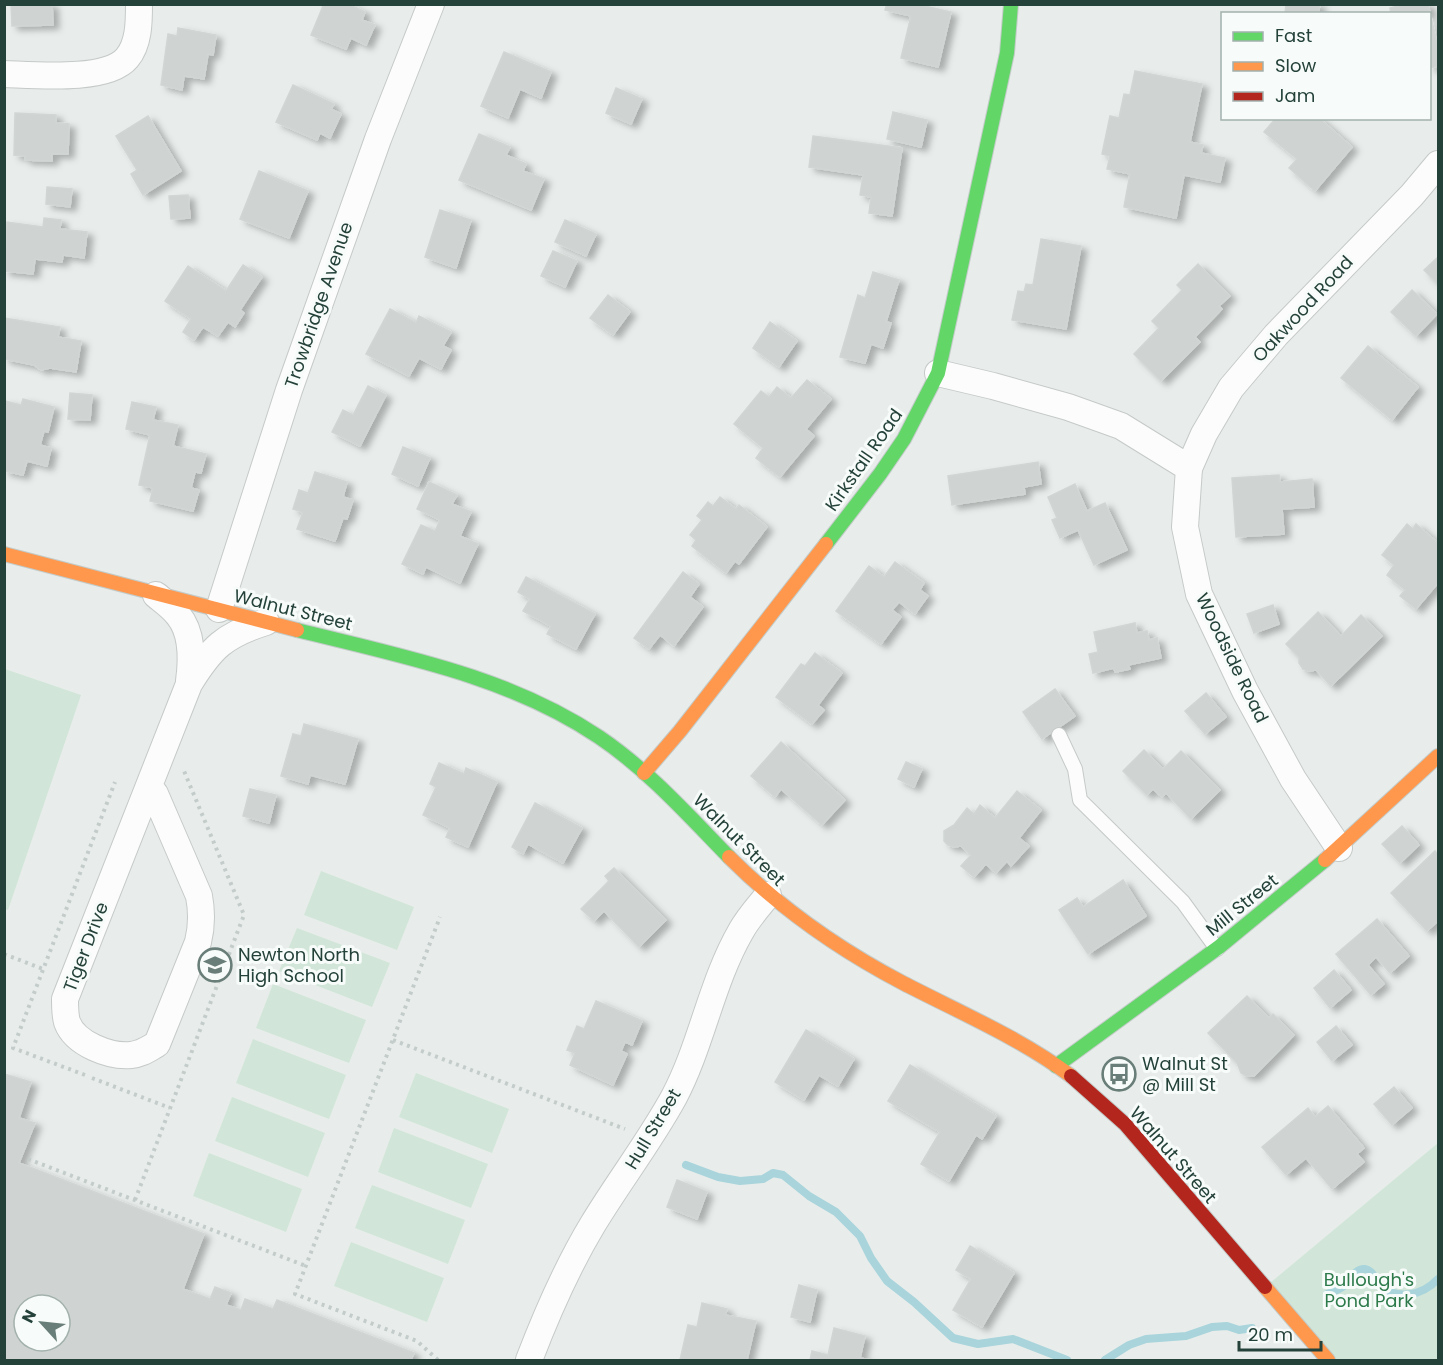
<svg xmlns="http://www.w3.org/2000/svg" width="1443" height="1365" font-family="Poppins,sans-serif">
	<defs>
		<filter id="shadow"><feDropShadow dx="6" dy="4" stdDeviation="3" flood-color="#0004"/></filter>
	</defs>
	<rect width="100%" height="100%" fill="#e8edeb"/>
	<g fill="#d1e6d8">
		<polygon points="5,669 81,695 8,910 4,909"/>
		<polygon points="321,871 414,907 397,950 304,915"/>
		<polygon points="297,928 390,963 372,1007 279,971"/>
		<polygon points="273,984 366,1020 349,1063 256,1028"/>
		<polygon points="253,1039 346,1075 329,1119 236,1083"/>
		<polygon points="416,1073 509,1109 492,1153 399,1117"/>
		<polygon points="232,1097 325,1133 308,1177 215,1141"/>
		<polygon points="394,1128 488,1164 471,1208 378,1172"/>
		<polygon points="1438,1143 1438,1360 1328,1360 1264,1288"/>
		<polygon points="209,1153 302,1189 286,1232 193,1196"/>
		<polygon points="372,1185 465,1220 448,1264 355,1228"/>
		<polygon points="351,1242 444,1278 427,1322 334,1286"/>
	</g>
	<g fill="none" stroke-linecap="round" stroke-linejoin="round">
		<g stroke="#a9d4db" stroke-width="8">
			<polyline points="686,1165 718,1177 740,1181 763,1179 773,1173 783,1175 809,1196 836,1212 860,1236 871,1258 887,1281 914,1302 953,1338 978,1344 1013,1339 1067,1360"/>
			<path d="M1327,1294C1333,1292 1339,1290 1344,1286C1350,1281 1355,1268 1365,1269C1372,1270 1374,1277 1378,1282C1395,1302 1422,1296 1438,1279"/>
			<polyline points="1105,1360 1129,1345 1146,1339 1186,1336 1212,1327 1227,1326 1239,1330 1252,1328"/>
		</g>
	</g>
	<g fill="#cfd4d2" stroke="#d1d6d4" stroke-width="1.5" fill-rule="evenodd" filter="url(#shadow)">
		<polygon points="11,4 52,4 53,25 12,26"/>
		<polygon points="319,4 348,4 365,12 362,20 375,25 366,45 351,38 346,49 311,35 323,6"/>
		<polygon points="887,4 916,4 951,12 938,67 901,58 911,16 885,10"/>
		<polygon points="1286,4 1320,4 1318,14 1285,14"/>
		<polygon points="1398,4 1428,4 1436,39 1438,39 1438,66 1430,68 1430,14 1391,14 1390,8 1398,6"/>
		<polygon points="178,28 216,35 213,55 208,54 204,79 184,76 182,90 161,85 168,34 177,36"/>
		<polygon points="504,52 551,72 541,98 520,89 508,118 481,106"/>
		<polygon points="1135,71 1202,84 1190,142 1203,145 1201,153 1225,158 1220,182 1184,175 1176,218 1124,207 1130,174 1107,169 1110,156 1102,154 1110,116 1119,118 1124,94 1130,95"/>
		<polygon points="293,85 334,104 331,109 341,114 330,138 320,133 317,140 276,122"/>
		<polygon points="616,88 642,99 631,124 606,113"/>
		<polygon points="893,112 927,120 921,147 887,139"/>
		<polygon points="15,113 56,115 56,123 69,124 68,154 52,154 52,161 25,160 25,156 14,155"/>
		<polygon points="148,116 181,171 143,195 131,174 137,170 116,136"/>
		<polygon points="1276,118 1319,118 1352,147 1315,191 1289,168 1297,159 1264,132"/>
		<polygon points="479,134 510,147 506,155 526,164 523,171 544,179 531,210 459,180"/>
		<polygon points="813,136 902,148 892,216 869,213 871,197 860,195 863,175 809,167"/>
		<polygon points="259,171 308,191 289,238 240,219"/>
		<polygon points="47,187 72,189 70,207 46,204"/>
		<polygon points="188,195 190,218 171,219 169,196"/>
		<polygon points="440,210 471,220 456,268 425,257"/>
		<polygon points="44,218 61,220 60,229 87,232 84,258 63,255 62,262 35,259 33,274 4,271 7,222 43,227"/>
		<polygon points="565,220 596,234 586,256 555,242"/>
		<polygon points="1041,239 1081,246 1066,329 1012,320 1018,291 1024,292 1026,284 1033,285"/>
		<polygon points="553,251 577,261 565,287 541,276"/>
		<polygon points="1437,258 1438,260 1438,284 1424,270"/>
		<polygon points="1198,264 1230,296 1219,306 1222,309 1195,337 1200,342 1161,381 1134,354 1159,328 1152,321 1182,290 1177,285"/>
		<polygon points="243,265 262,277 240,310 244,313 235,327 228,322 218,336 203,327 194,340 183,332 191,319 165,301 188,266 226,291"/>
		<polygon points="873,272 899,280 886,322 891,323 883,348 871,344 865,363 840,357 858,295 865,298"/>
		<polygon points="1412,290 1437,314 1416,336 1391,312"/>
		<polygon points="608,295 630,312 613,335 590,318"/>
		<polygon points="390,309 416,323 419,316 451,332 443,346 451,350 441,369 419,358 409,376 366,354"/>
		<polygon points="4,318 60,327 58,337 81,341 76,372 50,368 41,370 34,365 4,359"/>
		<polygon points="770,322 797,341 779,367 753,348"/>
		<polygon points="1368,346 1418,387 1392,420 1341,378"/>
		<polygon points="807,380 831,399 806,429 814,436 780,477 756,458 763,448 734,424 761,391 769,397 777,387 791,398"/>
		<polygon points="368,386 386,395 360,446 332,432 343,410 353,415"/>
		<polygon points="70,393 92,395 90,420 68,419"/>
		<polygon points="23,399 54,407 48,432 44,431 40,445 51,448 47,466 27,461 23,475 4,471 4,404 5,401 21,405"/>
		<polygon points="132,402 156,407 153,420 178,425 173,446 206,454 201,473 195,472 191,488 199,490 193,511 150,501 153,488 139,485 150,435 126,429"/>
		<polygon points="403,447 430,458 418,486 392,474"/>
		<polygon points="1038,462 1041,484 1024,487 1025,494 952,505 948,476"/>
		<polygon points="315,472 347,482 343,497 353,500 347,519 343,518 335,541 297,529 303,512 293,509 299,490 308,493"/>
		<polygon points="1279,475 1280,482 1312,479 1314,507 1282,509 1284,534 1236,537 1232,478"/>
		<polygon points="429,482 457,495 452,504 471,512 460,536 478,544 460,583 426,567 423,574 402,564 421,525 435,531 440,520 417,509"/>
		<polygon points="1075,484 1087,511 1105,503 1127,550 1094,565 1078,530 1060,538 1052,520 1057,518 1048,497"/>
		<polygon points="720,497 736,509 739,505 767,527 739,564 735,561 726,573 692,546 696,540 690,535 702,520 697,516 708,502 713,506"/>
		<polygon points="1407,524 1413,529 1416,524 1438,543 1438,583 1416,609 1400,596 1405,590 1387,575 1394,565 1382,555"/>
		<polygon points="895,562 924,583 920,590 928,596 915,614 899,602 892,610 901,617 881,644 836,611 869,566 884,577"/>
		<polygon points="683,572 699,584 690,597 703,607 674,646 660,635 649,649 634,638"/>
		<polygon points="526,577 595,614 576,649 547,634 551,626 523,611 530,599 518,592"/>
		<polygon points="1273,605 1279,624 1254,633 1247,614"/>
		<polygon points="1318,612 1341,636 1361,615 1382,636 1331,686 1316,670 1309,671 1303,669 1299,663 1299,657 1286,644"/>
		<polygon points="1135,623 1137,633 1147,631 1149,640 1157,638 1161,658 1128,665 1130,669 1115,672 1114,668 1093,673 1089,654 1098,652 1094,632"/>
		<polygon points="815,653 842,673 818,705 824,710 812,724 776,697 801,664 805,666"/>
		<polygon points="1055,689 1075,716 1042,739 1023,712"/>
		<polygon points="1206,693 1226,717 1205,734 1185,711"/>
		<polygon points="304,724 358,739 345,784 310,775 308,784 281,776 293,734 301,736"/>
		<polygon points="781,742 845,800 822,825 781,789 775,797 751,776"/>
		<polygon points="1144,750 1163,769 1181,751 1220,790 1191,819 1166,793 1162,797 1153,789 1147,795 1123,771"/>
		<polygon points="906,762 922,769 914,787 898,779"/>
		<polygon points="439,763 464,774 466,768 497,782 468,847 446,837 450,828 423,815 436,787 430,784"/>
		<polygon points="250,789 276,795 269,823 243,816"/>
		<polygon points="1017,791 1041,810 1019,838 1029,846 1011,866 1007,861 996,873 986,864 974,877 961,866 971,855 961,846 954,847 948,845 944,841 944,831 954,825 967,808 974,814 980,805 995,818"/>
		<polygon points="535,803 582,828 563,863 528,844 523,854 512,847"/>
		<polygon points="1402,826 1419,845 1400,863 1382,844"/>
		<polygon points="1435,851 1438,855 1438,921 1427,931 1391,893"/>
		<polygon points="614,868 666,920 639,947 604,911 594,921 581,909 609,881 605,876"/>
		<polygon points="1123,880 1146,916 1088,954 1059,910 1077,898 1083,907"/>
		<polygon points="1377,919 1409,956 1390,973 1376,957 1368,965 1384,984 1371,995 1336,954"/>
		<polygon points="1334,970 1351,990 1330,1008 1314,988"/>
		<polygon points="1247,996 1269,1018 1273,1014 1294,1035 1254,1076 1246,1076 1241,1073 1237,1063 1208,1033"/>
		<polygon points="596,1001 642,1021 632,1045 625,1042 621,1051 627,1054 613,1085 570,1065 575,1053 567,1050 577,1026 584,1029"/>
		<polygon points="1336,1026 1352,1045 1332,1061 1317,1042"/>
		<polygon points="806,1030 854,1059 838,1086 819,1075 804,1100 775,1082"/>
		<polygon points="910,1065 996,1116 982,1139 976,1135 949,1181 921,1164 940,1132 888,1101"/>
		<path d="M4,1074L31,1082L19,1118L35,1123L19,1163L204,1234L183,1289L210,1299L215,1287L231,1293L226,1305L241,1310L245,1299L273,1309L277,1300L414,1353L411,1360H4ZM24,1305H60V1341H24Z"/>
		<polygon points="1394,1087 1412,1108 1392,1125 1374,1104"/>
		<polygon points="1328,1106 1364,1148 1357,1154 1364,1162 1332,1189 1306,1158 1286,1175 1262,1147 1308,1108 1315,1117"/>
		<polygon points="677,1180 707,1192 697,1219 667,1207"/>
		<polygon points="970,1246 1014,1273 982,1327 953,1310 971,1279 956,1270"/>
		<polygon points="799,1285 817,1290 810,1322 791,1317"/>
		<polygon points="702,1303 727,1309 725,1315 756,1321 747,1360 680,1360 688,1325 697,1327"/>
		<polygon points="834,1328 865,1336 860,1358 871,1360 810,1360 812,1351 828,1355"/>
	</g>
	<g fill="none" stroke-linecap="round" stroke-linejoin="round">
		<defs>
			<polyline id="lane" points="1059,735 1075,769 1080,800 1183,902 1217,949"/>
			<g id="street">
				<path d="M4,74C34,75 107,82 127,58C139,44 139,22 139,4"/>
				<polyline points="938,373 993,386 1068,407 1121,426 1189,468 1185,527 1199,594 1245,691 1293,779 1339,848"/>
				<polyline points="1189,468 1204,434 1231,388 1276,335 1412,195 1438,164"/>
				<path d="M156,595C163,601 172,607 178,615C193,633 192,659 189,681"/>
				<polyline points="219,609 289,390 378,139 431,4"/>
				<path d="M149,786L155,794L199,896C202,912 202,926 198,942L157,1044C148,1049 142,1054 131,1055C110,1057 75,1044 67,1022C65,1015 65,1007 65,999L189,684C211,648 224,635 266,622"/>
				<path d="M529,1360C547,1313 567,1267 593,1224C619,1181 650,1141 674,1097C702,1044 711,983 741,931C748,918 759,906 768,895"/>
			</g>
			<g id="fast">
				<polyline points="826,544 880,474 904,439 938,373 1007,53 1011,4"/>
				<path d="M297,630C401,656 508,676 599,737C648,770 688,815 729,857"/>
				<polyline points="1056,1066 1219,947 1325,860"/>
			</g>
			<g id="slow">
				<polyline points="4,554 297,630"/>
				<polyline points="644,773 680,731 826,544"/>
				<path d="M729,857C781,909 838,949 903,983C959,1012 1020,1038 1071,1076"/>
				<polyline points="1325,860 1438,756"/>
				<polyline points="1265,1287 1328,1360"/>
			</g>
			<polyline id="jam" points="1071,1076 1125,1124 1265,1287"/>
		</defs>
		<use href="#lane" stroke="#c5cac8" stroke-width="16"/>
		<use href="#street" stroke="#c5cac8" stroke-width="28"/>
		<use href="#fast" stroke="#c3cbc8" stroke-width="16"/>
		<use href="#slow" stroke="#c3cbc8" stroke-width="16"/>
		<use href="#jam" stroke="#c3cbc8" stroke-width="16"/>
		<g stroke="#c3ccca" stroke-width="4" stroke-dasharray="3 4.5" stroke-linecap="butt">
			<polyline points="4,954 43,969"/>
			<polyline points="393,1040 625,1129"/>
			<polyline points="85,1075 13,1048 115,782"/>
			<polyline points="92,1078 170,1108"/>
			<polyline points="28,1159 306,1266"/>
			<polyline points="135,1200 244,915 184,771"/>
			<polyline points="438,1360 417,1341 295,1294 440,917"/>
		</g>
		<use href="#lane" stroke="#fcfcfc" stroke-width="14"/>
		<use href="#street" stroke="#fcfcfc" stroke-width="26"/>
		<use href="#fast" stroke="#63d668" stroke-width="14"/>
		<use href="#slow" stroke="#ff974d" stroke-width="14"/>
		<use href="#jam" stroke="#b3261e" stroke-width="14"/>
	</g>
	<defs>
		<symbol id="school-ring" viewBox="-11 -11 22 22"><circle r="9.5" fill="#f7fbf9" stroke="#697e78" stroke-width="1.5"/><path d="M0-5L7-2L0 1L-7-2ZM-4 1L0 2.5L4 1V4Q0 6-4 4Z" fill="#697e78"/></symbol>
		<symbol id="bus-ring" viewBox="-11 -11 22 22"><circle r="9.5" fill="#f7fbf9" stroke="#697e78" stroke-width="1.5"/><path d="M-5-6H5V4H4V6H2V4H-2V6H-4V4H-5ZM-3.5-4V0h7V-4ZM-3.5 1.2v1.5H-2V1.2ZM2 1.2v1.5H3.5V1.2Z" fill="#697e78"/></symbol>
	</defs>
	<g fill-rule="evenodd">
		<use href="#school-ring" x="196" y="946" width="38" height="38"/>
		<use href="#bus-ring" x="1100" y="1055" width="38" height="38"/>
	</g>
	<g text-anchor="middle" stroke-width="6" stroke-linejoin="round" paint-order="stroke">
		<g font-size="18" fill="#24423a" stroke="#f7fbf9">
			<text transform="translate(319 305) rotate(-71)" y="6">Trowbridge Avenue</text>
			<text transform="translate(1303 309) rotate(-47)" y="6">Oakwood Road</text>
			<text transform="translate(864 460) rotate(-55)" y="6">Kirkstall Road</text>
			<text transform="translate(293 610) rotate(14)" y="6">Walnut Street</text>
			<text transform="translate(1232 658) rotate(64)" y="6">Woodside Road</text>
			<text transform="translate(739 840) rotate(45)" y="6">Walnut Street</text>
			<text transform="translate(1242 905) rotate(-39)" y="6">Mill Street</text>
			<text transform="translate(86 947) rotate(-69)" y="6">Tiger Drive</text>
			<text transform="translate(653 1129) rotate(-59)" y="6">Hull Street</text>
			<text transform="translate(1173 1155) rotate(49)" y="6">Walnut Street</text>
		</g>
		<g font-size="18" fill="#24423a" stroke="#f7fbf9" text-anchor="start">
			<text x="238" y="961">Newton North<tspan x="238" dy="21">High School</tspan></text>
			<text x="1142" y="1070">Walnut St<tspan x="1142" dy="21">@ Mill St</tspan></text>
		</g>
		<g font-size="18" fill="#2d7a4b" stroke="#f7fbf9">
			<text x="1369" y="1286">Bullough's<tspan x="1369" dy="21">Pond Park</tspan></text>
		</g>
	</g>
	<rect width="1443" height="1365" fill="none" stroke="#24423a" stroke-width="12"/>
	<rect x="1221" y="12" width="210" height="108" fill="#f7fbf9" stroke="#a3b1ad" stroke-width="1.5"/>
	<rect x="1233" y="32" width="30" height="9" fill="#63d668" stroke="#a3b1ad" stroke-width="1.5"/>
	<text x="1275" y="42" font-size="18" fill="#24423a">Fast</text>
	<rect x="1233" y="62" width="30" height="9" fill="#ff974d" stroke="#a3b1ad" stroke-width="1.5"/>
	<text x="1275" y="72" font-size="18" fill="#24423a">Slow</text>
	<rect x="1233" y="92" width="30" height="9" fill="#b3261e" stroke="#a3b1ad" stroke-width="1.5"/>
	<text x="1275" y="102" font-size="18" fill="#24423a">Jam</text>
	<g transform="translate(42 1323) rotate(297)"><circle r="28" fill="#f7fbf9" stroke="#a3b1ad" stroke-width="1.5"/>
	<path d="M0-4.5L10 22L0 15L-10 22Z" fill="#697e78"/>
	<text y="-9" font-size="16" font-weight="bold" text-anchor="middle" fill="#24423a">N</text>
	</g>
	<path d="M1239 1341v9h82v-9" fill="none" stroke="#24423a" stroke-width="3"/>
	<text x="1248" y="1341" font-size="18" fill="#24423a" stroke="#f7fbf9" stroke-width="4.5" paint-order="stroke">20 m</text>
</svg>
